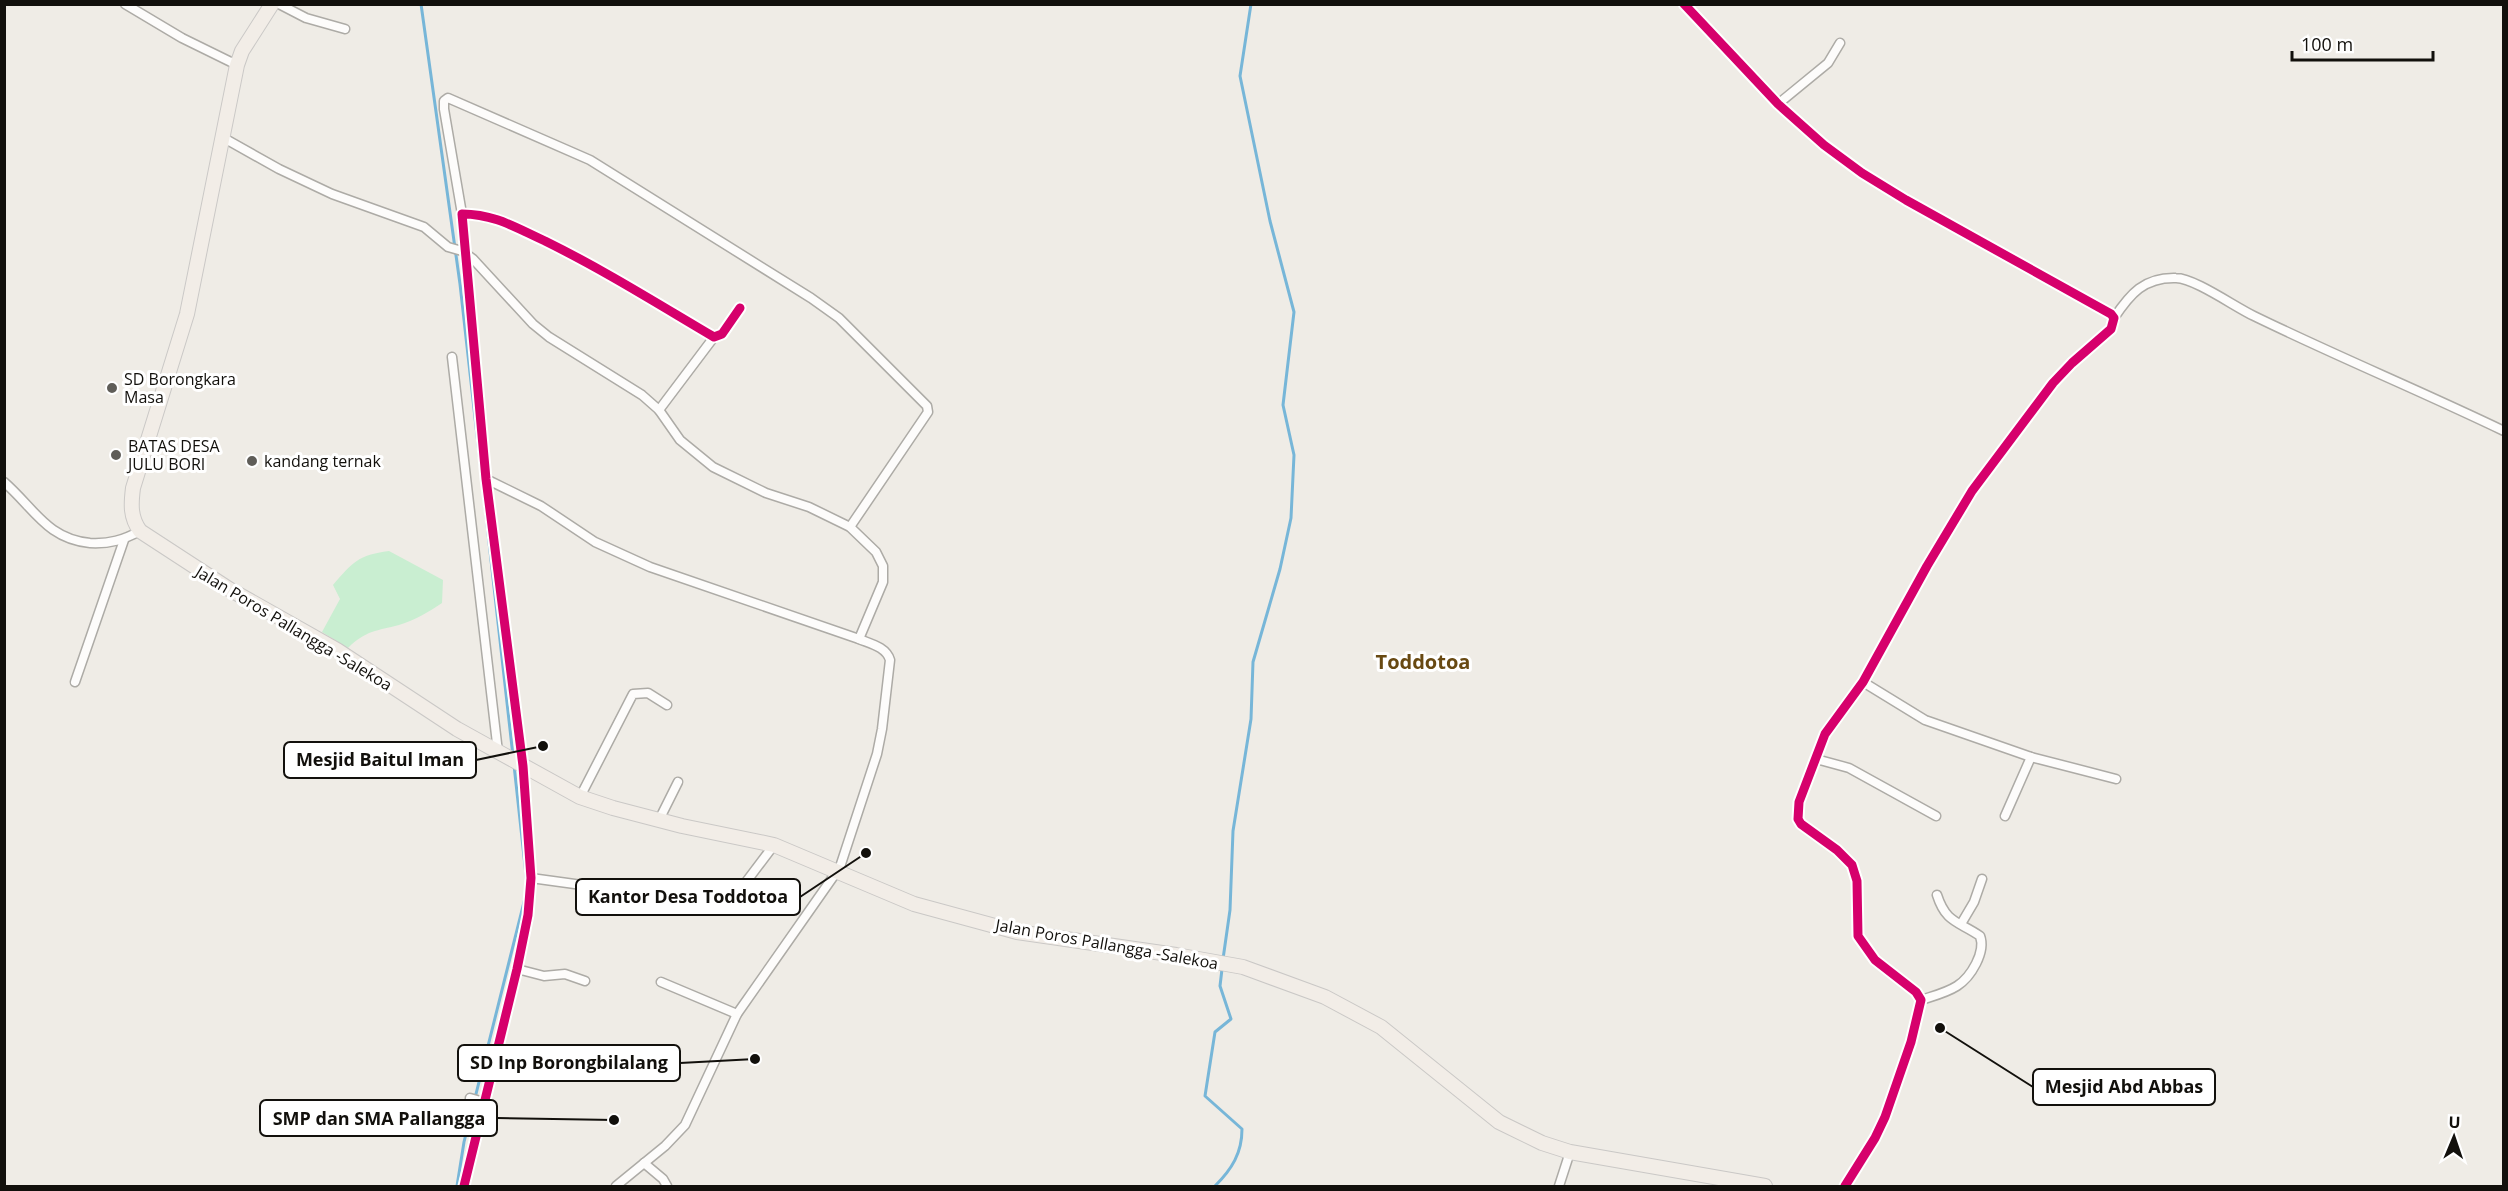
<svg xmlns="http://www.w3.org/2000/svg" width="2508" height="1191" font-family="'Open Sans',sans-serif">
	<rect width="100%" height="100%" fill="#efece6"/>
	<path fill="#c9eed1" d="M389,551L443,580L442,603C429,612 415,620 399,625C377,631 366,630 348,648L322,632L340,599L333,585C353,562 358,555 389,551Z"/>
	<g fill="none" stroke-linecap="round" stroke-linejoin="round">
		<g stroke="#77b6d8" stroke-width="3">
			<polyline points="421,4 460,284 513,756"/>
			<polyline points="514,765 527,884"/>
			<polyline points="1223,959 1230,910 1233,831 1251,719 1253,662 1280,569 1291,518 1294,455 1283,405 1294,312 1270,221 1240,76 1251,4"/>
			<polyline points="457,1186 464,1142 526,894"/>
			<path d="M1215,1186C1232,1169 1242,1153 1242,1129L1205,1096L1215,1032L1231,1019L1220,986L1222,969"/>
		</g>
		<defs>
			<g id="street">
				<polyline points="125,4 182,38 237,65"/>
				<polyline points="279,4 306,18 345,29"/>
				<polyline points="1684,4 1778,104 1824,145 1862,173 1906,200 2111,314 2114,318 2111,329 2072,363 2053,383 1972,491 1927,566 1863,682 1825,734 1799,802 1798,819 1801,824 1837,850 1852,865 1857,881 1858,936 1875,960 1916,992 1921,1000 1911,1042 1885,1117 1875,1138 1845,1186"/>
				<polyline points="1778,104 1828,63 1840,43"/>
				<polyline points="222,137 279,169 332,194 424,227 448,247 462,251 473,259 533,324 549,337 642,395 659,410 680,440 713,467 766,493 809,507 850,527 876,552 883,566 883,582 859,639"/>
				<polyline points="462,214 444,109 444,101 448,98 590,160 811,298 839,318 927,406 928,412 850,527"/>
				<path d="M2114,318C2130,294 2144,277 2176,278C2194,278 2235,307 2254,316C2336,356 2421,391 2504,431"/>
				<polyline points="452,357 498,752"/>
				<polyline points="659,410 714,337"/>
				<path d="M486,479L541,506L595,542L650,567L859,639C871,644 886,647 890,660L882,729L877,754L840,867L737,1014L685,1125L665,1146L616,1186"/>
				<path d="M4,482C34,508 47,539 90,543C110,544 123,540 140,531"/>
				<polyline points="75,682 124,540"/>
				<polyline points="1863,682 1925,720 2031,757 2116,779"/>
				<polyline points="1816,759 1849,768 1936,816"/>
				<polyline points="580,797 633,694 648,693 667,705"/>
				<polyline points="2005,816 2031,757"/>
				<polyline points="659,820 678,782"/>
				<polyline points="531,878 582,885 610,900"/>
				<polyline points="743,886 774,845"/>
				<polyline points="1961,924 1974,902 1982,879"/>
				<polyline points="517,969 544,976 565,974 585,981"/>
				<polyline points="661,982 737,1014"/>
				<path d="M1921,1000C1933,996 1946,993 1957,986C1971,977 1986,952 1980,936C1958,921 1946,923 1937,895"/>
				<polyline points="470,1098 484,1102"/>
				<polyline points="644,1163 663,1179 667,1186"/>
				<path d="M464,1186L517,969L528,915L531,878L523,766L486,479L462,214C495,214 516,228 545,241C604,270 658,304 714,337L722,334L740,308"/>
				<polyline points="1559,1186 1570,1152"/>
			</g>
			<path id="primary" d="M272,4L242,51L237,65L187,314L133,488C131,504 130,517 140,531L229,589L337,650L457,729L580,797L613,808L682,826L774,845L914,904L1017,932L1176,955L1243,967L1325,997L1381,1027L1499,1122L1542,1143L1570,1152L1765,1186"/>
		</defs>
		<use href="#street" stroke="#adaba6" stroke-width="11"/>
		<use href="#primary" stroke="#cac8c6" stroke-width="16"/>
		<use href="#street" stroke="#fdfcfb" stroke-width="8"/>
		<use href="#primary" stroke="#f2ede7" stroke-width="14"/>
		<defs>
			<g id="cycleway">
				<polyline points="1684,4 1778,104 1824,145 1862,173 1906,200 2111,314 2114,318 2111,329 2072,363 2053,383 1972,491 1927,566 1863,682 1825,734 1799,802 1798,819 1801,824 1837,850 1852,865 1857,881 1858,936 1875,960 1916,992 1921,1000 1911,1042 1885,1117 1875,1138 1845,1186"/>
				<path d="M464,1186L517,969L528,915L531,878L523,766L486,479L462,214C495,214 516,228 545,241C604,270 658,304 714,337L722,334L740,308"/>
			</g>
		</defs>
		<use href="#cycleway" stroke="#fff" stroke-width="13"/>
		<use href="#cycleway" stroke="#d6006c" stroke-width="9"/>
	</g>
	<g fill="#5f5d58" stroke="#fff" stroke-width="2">
		<circle cx="112" cy="388" r="6"/>
		<circle cx="116" cy="455" r="6"/>
		<circle cx="252" cy="461" r="6"/>
	</g>
	<g text-anchor="middle" stroke-width="6" stroke-linejoin="round" paint-order="stroke">
		<g font-size="16" fill="#12100c" stroke="#fff" text-anchor="start">
			<text x="124" y="385">SD Borongkara<tspan x="124" dy="18">Masa</tspan></text>
			<text x="128" y="452">BATAS DESA<tspan x="128" dy="18">JULU BORI</tspan></text>
			<text x="264" y="467">kandang ternak</text>
		</g>
		<g font-size="16" fill="#12100c" stroke="#fff">
			<text transform="translate(294 628) rotate(31)" y="6">Jalan Poros Pallangga -Salekoa</text>
			<text transform="translate(1107 944) rotate(10)" y="6">Jalan Poros Pallangga -Salekoa</text>
		</g>
		<g font-size="20" font-weight="bold" fill="#684912" stroke="#fff">
			<text x="1423" y="669">Toddotoa</text>
		</g>
	</g>
	<path fill="none" stroke="#12100c" stroke-width="2" d="M543 746L476 760M866 853L800 897M755 1059L680 1063M1940 1028L2033 1087M614 1120L497 1118"/>
	<g fill="#12100c" stroke="#fff" stroke-width="2">
		<circle cx="543" cy="746" r="6"/>
		<circle cx="866" cy="853" r="6"/>
		<circle cx="755" cy="1059" r="6"/>
		<circle cx="1940" cy="1028" r="6"/>
		<circle cx="614" cy="1120" r="6"/>
	</g>
	<g fill="#fff" stroke="#12100c" stroke-width="2">
		<rect x="284" y="742" width="192" height="36" rx="6"/>
		<rect x="576" y="879" width="224" height="36" rx="6"/>
		<rect x="458" y="1045" width="222" height="36" rx="6"/>
		<rect x="2033" y="1069" width="182" height="36" rx="6"/>
		<rect x="260" y="1100" width="237" height="36" rx="6"/>
	</g>
	<g font-size="18" text-anchor="middle" font-weight="bold" fill="#12100c">
		<text x="380" y="766">Mesjid Baitul Iman</text>
		<text x="688" y="903">Kantor Desa Toddotoa</text>
		<text x="569" y="1069">SD Inp Borongbilalang</text>
		<text x="2124" y="1093">Mesjid Abd Abbas</text>
		<text x="379" y="1125">SMP dan SMA Pallangga</text>
	</g>
	<rect width="2508" height="1191" fill="none" stroke="#12100c" stroke-width="12"/>
	<g transform="translate(2454 1137) rotate(2)" stroke="#ffffff" stroke-width="4.5" paint-order="stroke">
	<path d="M0-4.5L10 22L0 15L-10 22Z" fill="#12100c"/>
	<text y="-9" font-size="16" font-weight="bold" text-anchor="middle" fill="#12100c">U</text>
	</g>
	<path d="M2292 51v9h141v-9" fill="none" stroke="#12100c" stroke-width="3"/>
	<text x="2301" y="51" font-size="18" fill="#12100c" stroke="#ffffff" stroke-width="4.5" paint-order="stroke">100 m</text>
</svg>
